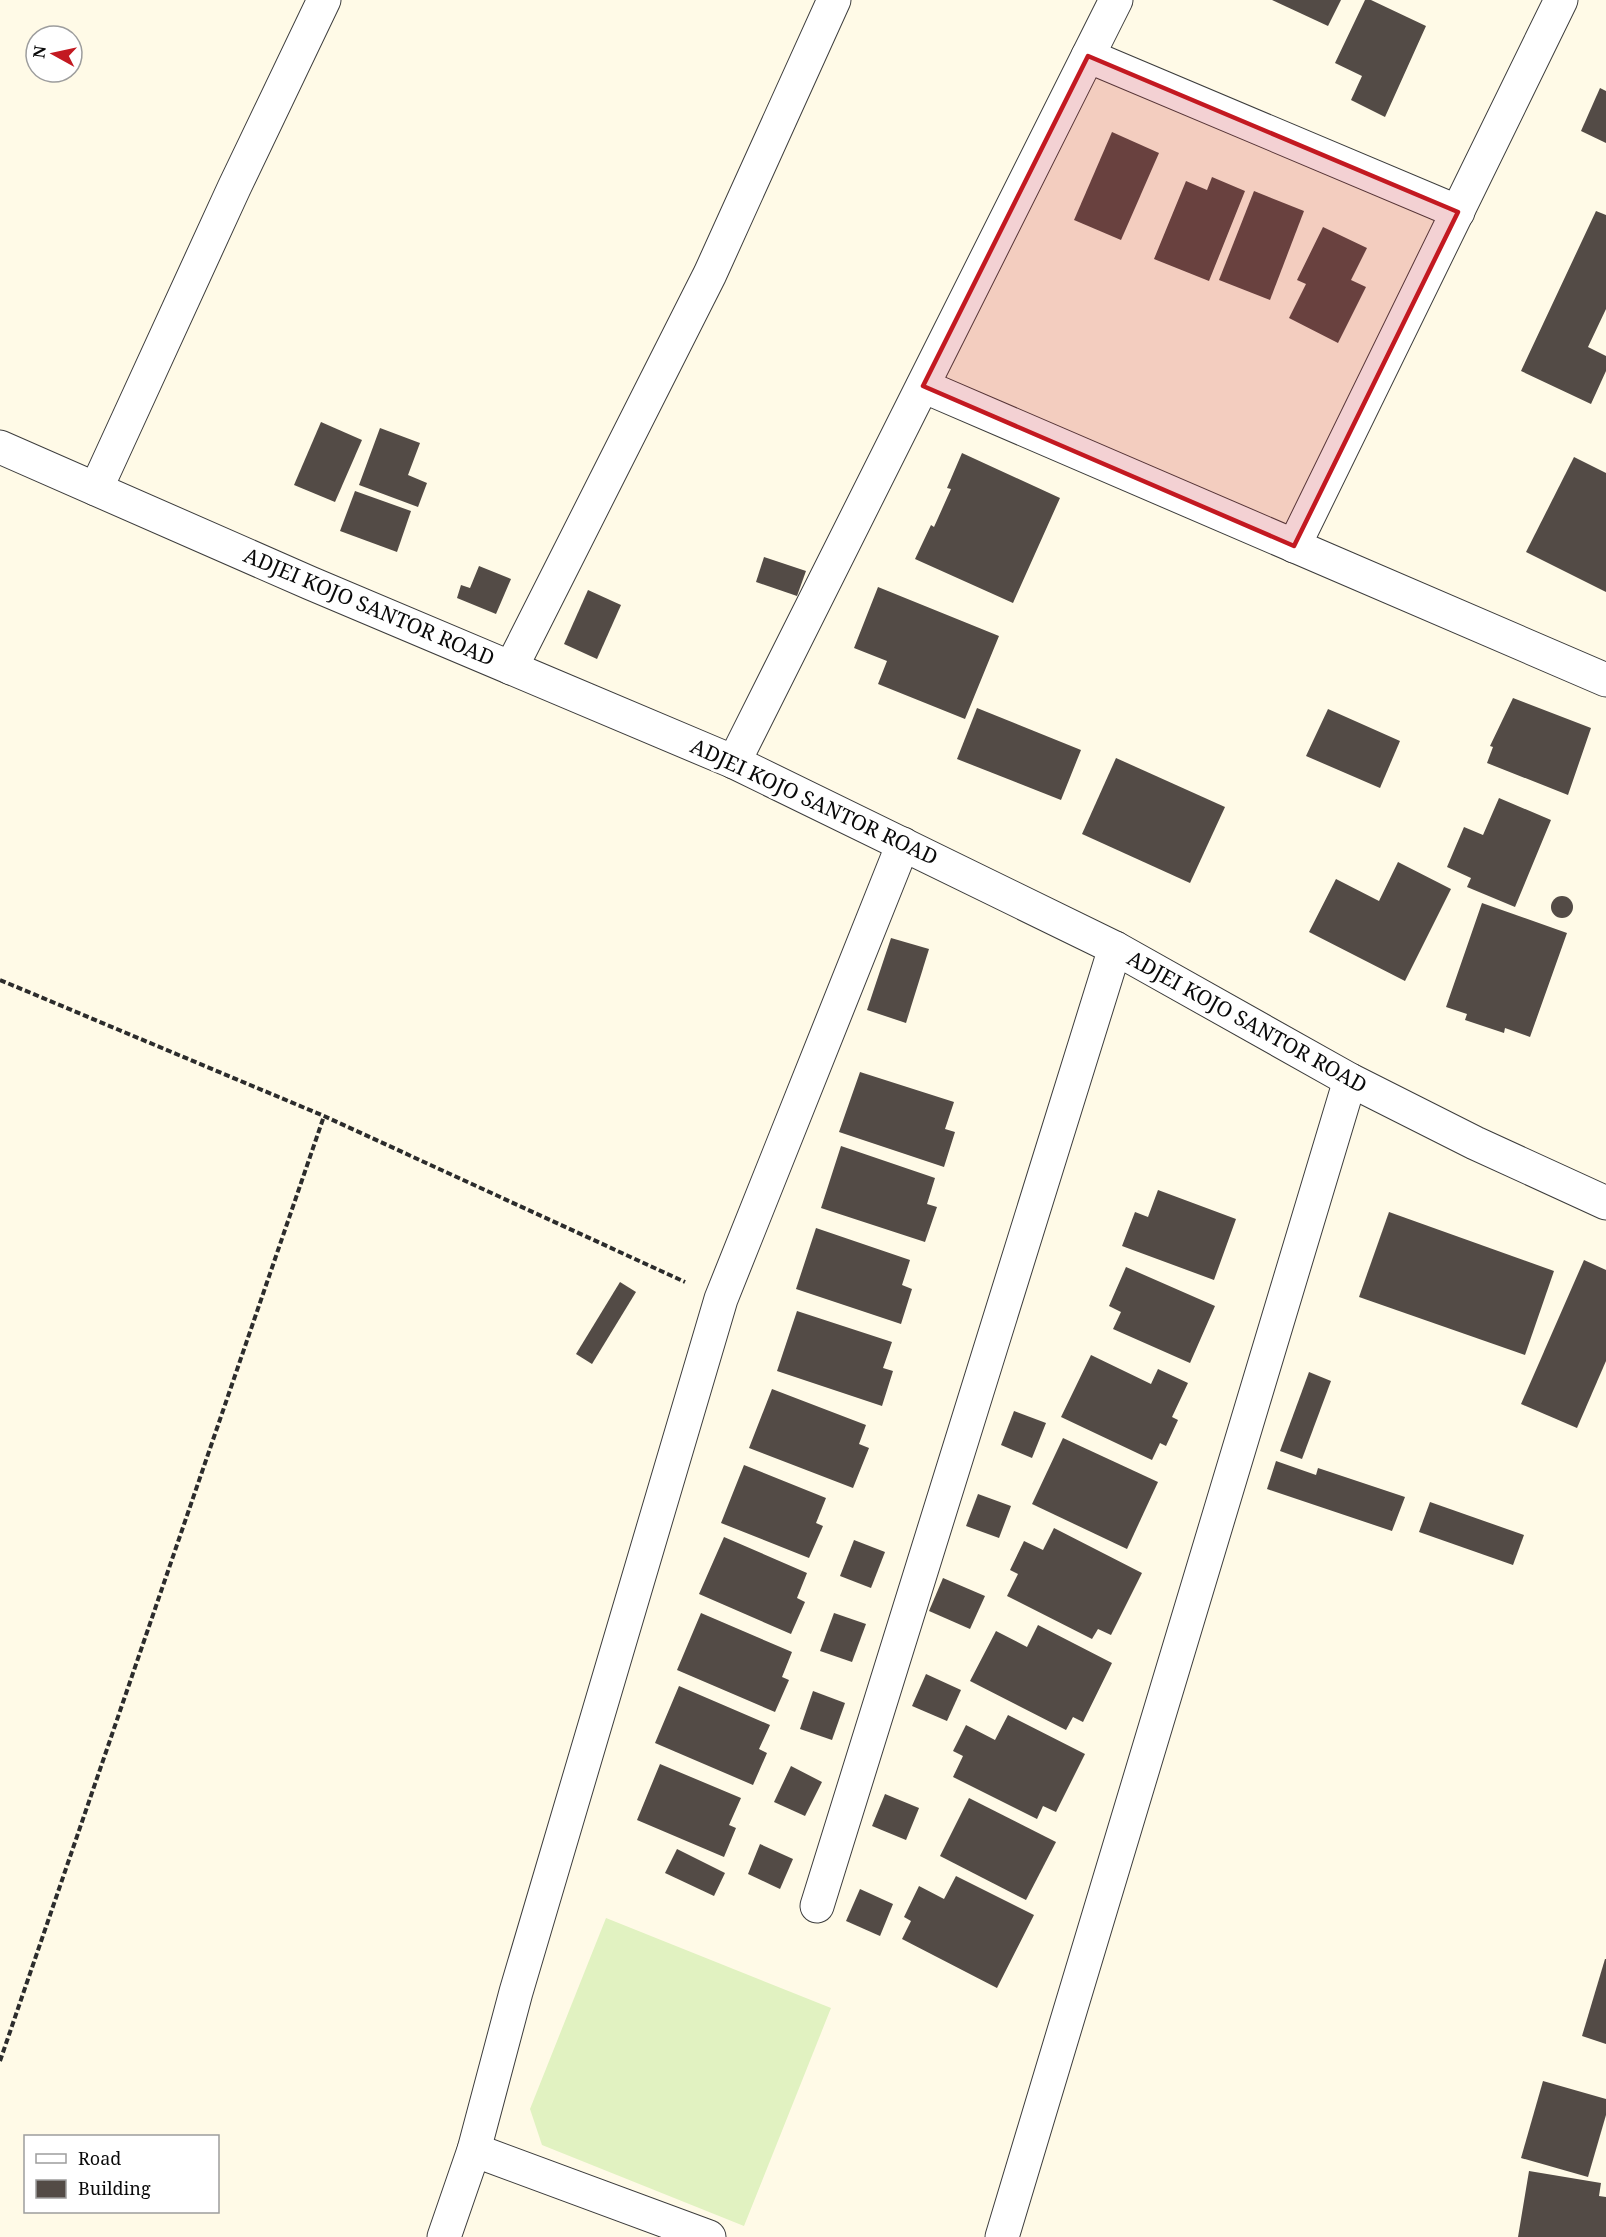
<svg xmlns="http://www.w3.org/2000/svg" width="1606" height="2237" font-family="'Noto Serif',serif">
	<rect width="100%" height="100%" fill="#fffae7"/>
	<polygon fill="#e1f2c1" points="606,1918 831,2008 744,2226 542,2145 530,2109"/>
	<g fill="#534b46">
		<polygon points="1272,0 1341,0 1328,26"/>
		<polygon points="1365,0 1371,0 1426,26 1385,117 1351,100 1362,76 1335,63"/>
		<polygon points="1600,88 1606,91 1606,143 1581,131"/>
		<polygon points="1112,132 1159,153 1121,240 1074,220"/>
		<polygon points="1212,177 1245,191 1209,281 1154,259 1186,181 1207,190"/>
		<polygon points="1254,191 1304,211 1270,300 1219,280"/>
		<polygon points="1596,211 1606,215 1606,309 1588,347 1606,356 1606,371 1591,404 1521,371"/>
		<polygon points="1323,227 1367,248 1351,280 1366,287 1338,343 1289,318 1306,284 1297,280"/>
		<polygon points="321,422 362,440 335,502 294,485"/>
		<polygon points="380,428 420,443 408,475 427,483 418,507 359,485"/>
		<polygon points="962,453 1060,498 1013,603 915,559 931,525 934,527 951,489 947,488"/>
		<polygon points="1574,457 1606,473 1606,592 1526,552"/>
		<polygon points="355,491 411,511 397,552 340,531"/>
		<polygon points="764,557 806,571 797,596 756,582"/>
		<polygon points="479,566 511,579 496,614 457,598 461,585 470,588"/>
		<polygon points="878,587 999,636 965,719 878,684 887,661 854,648"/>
		<polygon points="588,590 621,605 597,659 564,644"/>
		<polygon points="1513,698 1591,728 1568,795 1487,763 1493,747 1490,746"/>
		<polygon points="977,708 1081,750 1061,800 957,759"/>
		<polygon points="1328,709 1400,741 1380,788 1306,756"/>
		<polygon points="1116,758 1225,807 1190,883 1082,834"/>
		<polygon points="1499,798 1551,820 1515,907 1467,887 1471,878 1447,867 1464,827 1483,835"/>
		<polygon points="1398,862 1451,889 1405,981 1309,932 1336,879 1379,901"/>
		<circle cx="1562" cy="907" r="11"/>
		<polygon points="1482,903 1567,933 1530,1037 1505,1028 1504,1033 1465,1020 1467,1014 1446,1007"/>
		<polygon points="891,938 929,949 906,1023 867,1010"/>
		<polygon points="860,1072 954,1102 945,1129 955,1132 944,1167 839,1132"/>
		<polygon points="841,1146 935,1178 927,1204 937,1207 925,1242 821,1208"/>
		<polygon points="1158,1190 1236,1219 1214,1280 1122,1246 1135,1212 1148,1217"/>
		<polygon points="1389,1212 1554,1271 1525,1355 1359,1297"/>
		<polygon points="816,1228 910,1260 902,1285 912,1289 901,1324 796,1289"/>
		<polygon points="1584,1260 1606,1270 1606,1361 1577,1428 1521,1404"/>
		<polygon points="1126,1267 1215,1306 1190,1363 1113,1329 1121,1312 1109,1306"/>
		<polygon points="620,1282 636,1292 592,1364 576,1354"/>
		<polygon points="797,1311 892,1342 883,1368 893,1371 882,1406 777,1371"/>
		<polygon points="1091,1355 1151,1384 1158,1369 1188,1383 1172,1417 1178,1420 1166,1446 1160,1443 1152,1460 1061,1417"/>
		<polygon points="1309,1372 1331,1381 1302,1459 1280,1451"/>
		<polygon points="772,1389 866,1425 859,1444 869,1448 853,1488 749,1448"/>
		<polygon points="1014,1411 1046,1423 1032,1458 1001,1445"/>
		<polygon points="1063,1438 1158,1482 1127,1549 1032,1504"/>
		<polygon points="1276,1461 1316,1475 1318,1468 1405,1497 1392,1531 1267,1489"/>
		<polygon points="744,1465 826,1498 816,1523 823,1526 809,1558 721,1523"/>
		<polygon points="978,1494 1011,1506 999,1538 966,1526"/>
		<polygon points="1430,1502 1524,1535 1513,1565 1419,1532"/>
		<polygon points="1054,1528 1142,1573 1111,1635 1098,1629 1092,1639 1007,1596 1018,1574 1010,1570 1024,1541 1043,1550"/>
		<polygon points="724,1537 807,1573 797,1598 805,1602 791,1634 699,1594"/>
		<polygon points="854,1540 885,1552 871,1588 840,1576"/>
		<polygon points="943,1578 985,1596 970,1629 929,1611"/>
		<polygon points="701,1613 792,1652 782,1677 789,1680 775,1712 677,1670"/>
		<polygon points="834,1613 866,1624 852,1662 820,1651"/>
		<polygon points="1038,1625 1112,1663 1083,1722 1073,1717 1066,1730 970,1681 996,1631 1027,1647"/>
		<polygon points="926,1674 961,1690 947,1721 912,1706"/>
		<polygon points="679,1686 770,1725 759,1749 767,1753 753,1785 655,1743"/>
		<polygon points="813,1691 845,1703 832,1740 800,1729"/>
		<polygon points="1008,1715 1085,1754 1056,1812 1043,1806 1037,1819 953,1777 963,1756 953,1751 966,1725 995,1740"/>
		<polygon points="660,1764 741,1798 729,1825 736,1828 724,1857 637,1820"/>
		<polygon points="791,1766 822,1782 805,1816 774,1802"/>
		<polygon points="885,1794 919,1808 906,1840 872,1826"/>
		<polygon points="969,1798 1056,1842 1026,1900 940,1856"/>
		<polygon points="760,1844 793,1859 780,1889 748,1874"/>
		<polygon points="677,1849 725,1873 714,1896 665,1873"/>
		<polygon points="956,1876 1034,1915 997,1988 902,1939 911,1921 904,1917 919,1886 944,1899"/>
		<polygon points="860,1889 893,1904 880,1936 846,1921"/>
		<polygon points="1605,1959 1606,1959 1606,2044 1582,2036"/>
		<polygon points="1543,2081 1606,2099 1606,2115 1588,2177 1521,2158"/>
		<polygon points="1529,2171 1601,2183 1599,2196 1606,2197 1606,2237 1518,2237"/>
	</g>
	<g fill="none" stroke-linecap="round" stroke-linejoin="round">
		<defs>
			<g id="street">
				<polyline points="1088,56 1458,212"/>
				<polyline points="923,386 1606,680"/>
				<polyline points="0,447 310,583 734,762 1115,948 1350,1080 1475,1143 1606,1203"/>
				<polyline points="96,489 234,188 324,0"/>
				<polyline points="1294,546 1561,0"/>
				<polyline points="511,668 710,274 834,0"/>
				<polyline points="734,762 1116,0"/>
				<polyline points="817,1906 1115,948"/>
				<polyline points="474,2150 709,2237"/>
				<polyline points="444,2237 474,2150 516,1992 721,1299 903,844"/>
				<polyline points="1002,2237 1350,1080"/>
			</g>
		</defs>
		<use href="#street" stroke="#3d3d3d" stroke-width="35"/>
		<g stroke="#2c2c2c" stroke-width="4" stroke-dasharray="6 3" stroke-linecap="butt">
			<polyline points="0,980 324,1116 685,1282"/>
			<polyline points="0,2061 324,1116"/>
		</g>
		<use href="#street" stroke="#fff" stroke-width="33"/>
	</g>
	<path fill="#c31921" fill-opacity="0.2" stroke="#c31921" stroke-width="4.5" stroke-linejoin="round" d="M1088,56L1458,212L1294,546L923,386Z"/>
	<g text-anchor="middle" stroke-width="6" stroke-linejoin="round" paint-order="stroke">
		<g font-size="21" fill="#0a0a0a" stroke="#fff">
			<text transform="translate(369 607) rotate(23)" y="7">ADJEI KOJO SANTOR ROAD</text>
			<text transform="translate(814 802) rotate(25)" y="7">ADJEI KOJO SANTOR ROAD</text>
			<text transform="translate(1247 1022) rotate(29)" y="7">ADJEI KOJO SANTOR ROAD</text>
		</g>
	</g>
	<rect x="24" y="2135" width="195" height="78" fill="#ffffff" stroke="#9d9d9d" stroke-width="1.5"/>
	<rect x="36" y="2154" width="30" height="9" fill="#ffffff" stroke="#9d9d9d" stroke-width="1.5"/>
	<text x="78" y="2165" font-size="18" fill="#0a0a0a">Road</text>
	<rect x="36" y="2180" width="30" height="18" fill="#534b46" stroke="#9d9d9d" stroke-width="1.5"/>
	<text x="78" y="2195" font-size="18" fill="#0a0a0a">Building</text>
	<g transform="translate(54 54) rotate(278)"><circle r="28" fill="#ffffff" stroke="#9d9d9d" stroke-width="1.5"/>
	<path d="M0-4.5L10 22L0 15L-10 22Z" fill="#c31921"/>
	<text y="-9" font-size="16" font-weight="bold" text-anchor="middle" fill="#0a0a0a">N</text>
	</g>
</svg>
